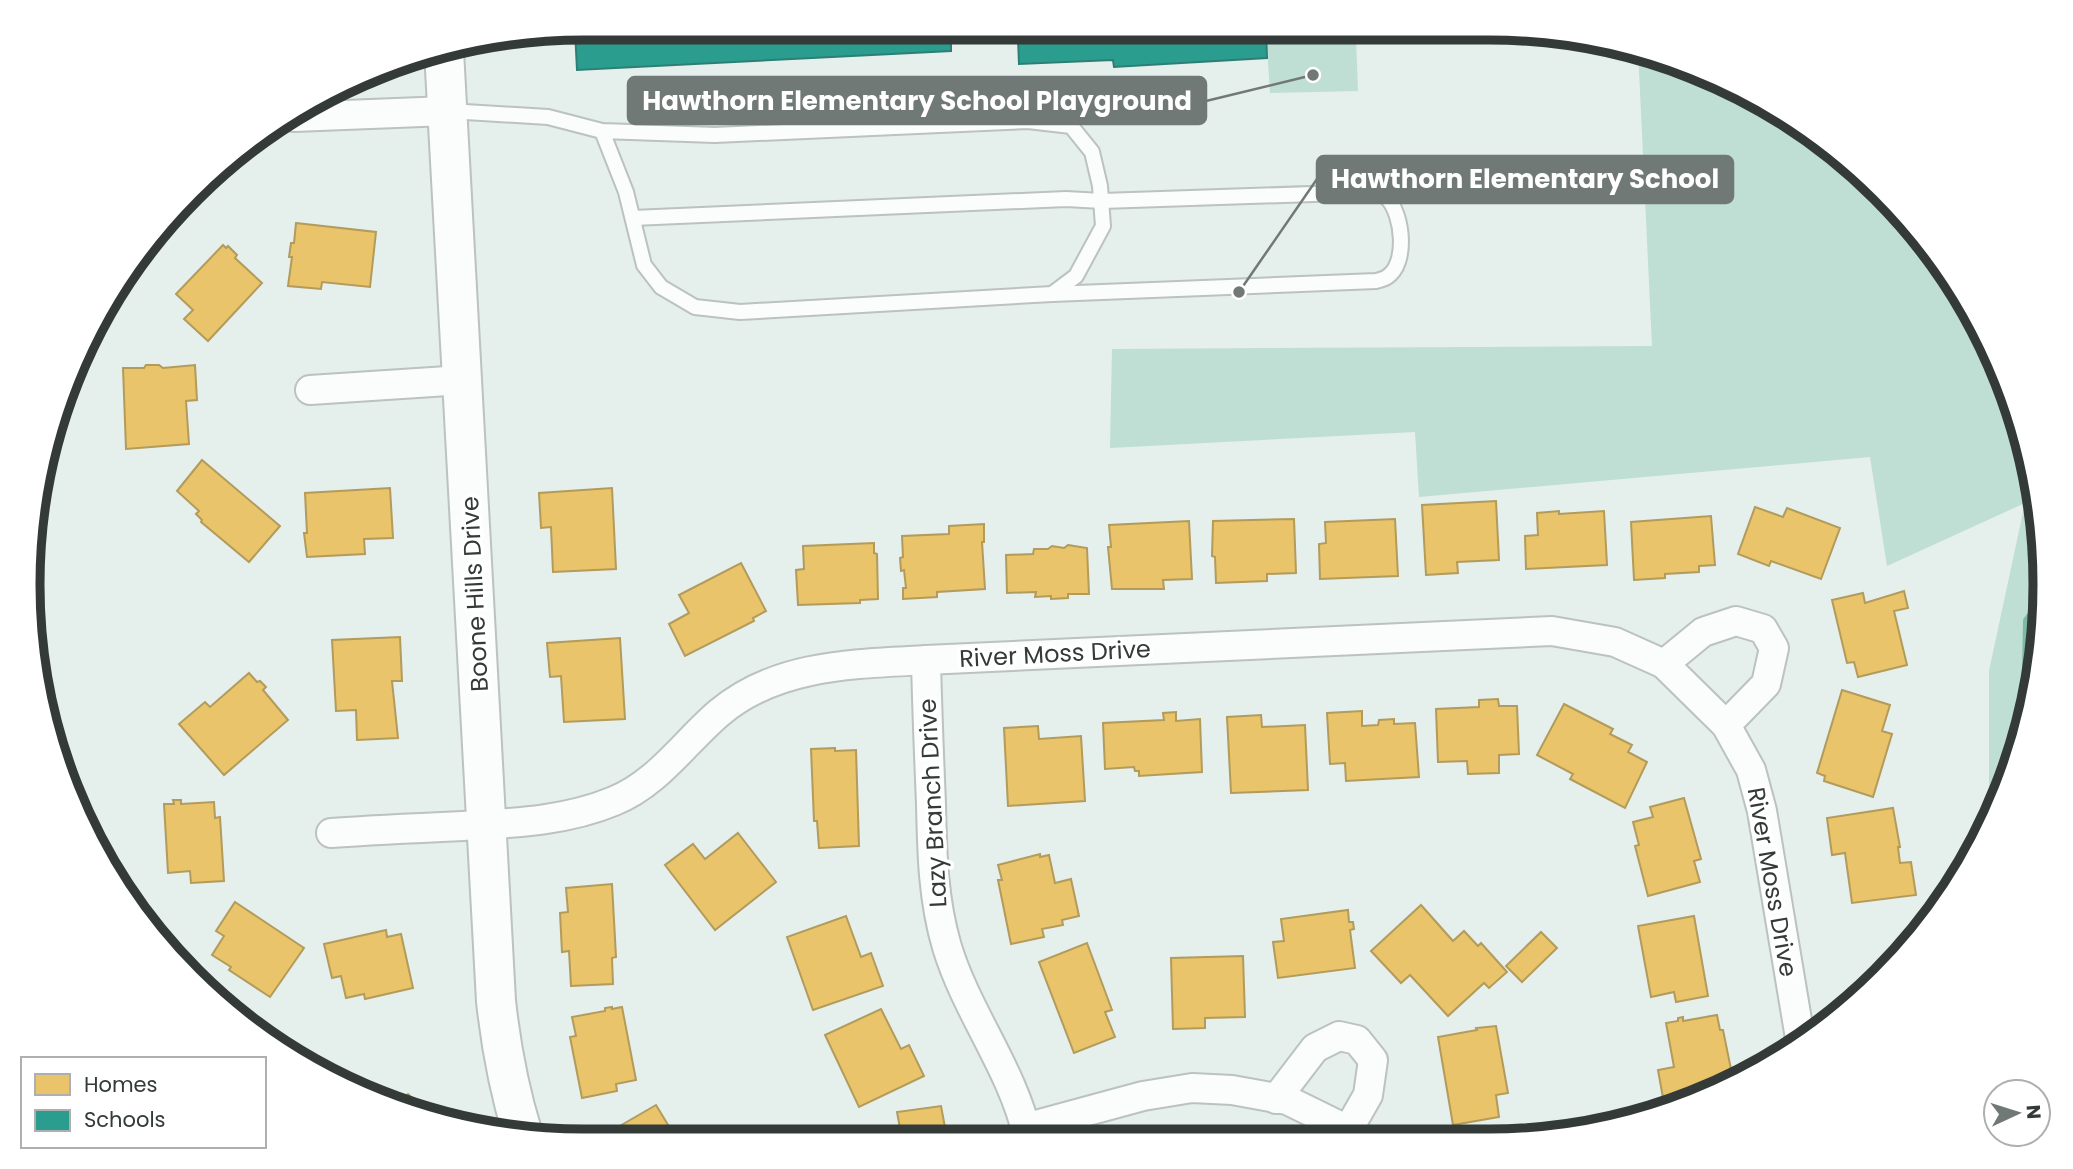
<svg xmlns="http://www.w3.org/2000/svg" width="2073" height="1169" font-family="Poppins,sans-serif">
	<rect width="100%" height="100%" fill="#e5efec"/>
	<g fill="#bfded4">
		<polygon points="1266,29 1446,29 1446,35 1356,38 1358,91 1270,93"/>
		<polygon points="1638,49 1767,103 1856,166 1930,246 1988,339 2026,441 2044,549 2040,658 2015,764 1989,821 1989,671 2025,503 1887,566 1870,457 1419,497 1415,432 1110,448 1112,349 1652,346"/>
	</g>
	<g fill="#e9c46a" stroke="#b29b5b" stroke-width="2">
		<polygon points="296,223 376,232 370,287 322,282 321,289 288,286 292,257 289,257 291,243 294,243"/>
		<polygon points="223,245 226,248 228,246 237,255 235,258 262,283 208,341 184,319 193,310 176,294"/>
		<polygon points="146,365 159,365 163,368 195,365 197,400 186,401 189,444 126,449 123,368 144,368"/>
		<polygon points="202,460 280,526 249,562 201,522 202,520 196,514 199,511 177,491"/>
		<polygon points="390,488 393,538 364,539 365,554 307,557 304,533 307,533 305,493"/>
		<polygon points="612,488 616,569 553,572 551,527 541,528 539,493"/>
		<polygon points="1496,501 1499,560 1457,562 1458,573 1426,575 1422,505"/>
		<polygon points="1755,507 1783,517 1787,508 1840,528 1821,579 1771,561 1769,566 1738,554"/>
		<polygon points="1559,511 1559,514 1604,511 1607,565 1526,569 1525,536 1538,535 1537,513"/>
		<polygon points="1711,516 1715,565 1699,566 1699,572 1665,574 1665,578 1634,580 1631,522"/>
		<polygon points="1294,519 1296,573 1267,574 1267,581 1216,583 1215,557 1212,556 1213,521"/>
		<polygon points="1395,519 1398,576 1320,579 1319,544 1326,543 1325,522"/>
		<polygon points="1189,521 1192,579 1163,580 1164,589 1112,589 1108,547 1111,547 1109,525"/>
		<polygon points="984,524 984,542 982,542 985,589 937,592 937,597 903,599 903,588 906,588 904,570 901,571 900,558 903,557 902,536 949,534 949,526"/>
		<polygon points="874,543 874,553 877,554 878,599 860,600 860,603 798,605 796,570 804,569 803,546"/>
		<polygon points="1068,545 1087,548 1089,594 1068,594 1068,598 1051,599 1051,596 1035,597 1036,592 1007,593 1006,555 1033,554 1034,549 1048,549 1052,546 1064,548"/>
		<polygon points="741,563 766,611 753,618 754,621 685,656 669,624 689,613 679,595"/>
		<polygon points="1904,591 1908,608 1894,611 1907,665 1858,677 1854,662 1847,663 1832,600 1863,593 1865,603"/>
		<polygon points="400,637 402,681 392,681 398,738 357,740 356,710 336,711 332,640"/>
		<polygon points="620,638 625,719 564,722 561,676 550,677 547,643"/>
		<polygon points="249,673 257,682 260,681 266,687 263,690 288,720 224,775 179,724 205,702 210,707"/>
		<polygon points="1842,690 1890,705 1882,731 1892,734 1873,797 1824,781 1825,776 1817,773"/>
		<polygon points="1498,699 1499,706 1517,706 1519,754 1499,755 1499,773 1468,774 1467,761 1438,762 1436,709 1479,707 1479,700"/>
		<polygon points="1564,704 1613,729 1610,734 1632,745 1628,752 1647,762 1625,808 1570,779 1573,774 1537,755"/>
		<polygon points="1362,711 1362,726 1378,725 1379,720 1394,719 1394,724 1415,723 1419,777 1346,781 1345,763 1330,764 1327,713"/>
		<polygon points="1176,712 1176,721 1200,719 1202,772 1139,776 1139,771 1135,771 1134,767 1105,769 1103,723 1164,720 1163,713"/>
		<polygon points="1261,715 1262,727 1305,725 1308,790 1231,793 1227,717"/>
		<polygon points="1038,726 1039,739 1081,736 1085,801 1008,806 1004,728"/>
		<polygon points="835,748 835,751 856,750 859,846 819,848 817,821 814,821 811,749"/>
		<polygon points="1684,798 1701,859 1694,861 1700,882 1648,896 1635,846 1639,845 1633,822 1653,817 1650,807"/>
		<polygon points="173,800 181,800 181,804 214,802 215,818 220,817 224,881 191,883 190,871 168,873 164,804 174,804"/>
		<polygon points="1893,808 1900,847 1898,847 1900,863 1911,862 1916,895 1852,903 1845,853 1832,855 1827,818"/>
		<polygon points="738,833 776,882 715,930 665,865 693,844 705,859"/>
		<polygon points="1040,854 1040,857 1049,855 1055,883 1071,879 1079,916 1062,920 1063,925 1042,929 1044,937 1011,944 998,880 1002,880 998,865"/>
		<polygon points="612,884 616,957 612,958 613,984 571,986 569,951 562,952 560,913 568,912 566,888"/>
		<polygon points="235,902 304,948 270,997 229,970 231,967 212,955 224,936 216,931"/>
		<polygon points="1421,905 1453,941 1464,931 1478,946 1481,943 1507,972 1489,988 1484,983 1448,1016 1410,975 1401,983 1371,951"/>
		<polygon points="1348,910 1349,922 1353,922 1354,929 1350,930 1355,968 1278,978 1273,942 1284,941 1281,919"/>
		<polygon points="846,916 861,957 871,953 883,986 813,1010 787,937"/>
		<polygon points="1694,916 1708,996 1676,1002 1674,992 1651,997 1638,926"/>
		<polygon points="386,930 387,937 401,934 413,988 365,999 364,994 346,998 341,976 332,978 324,944"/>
		<polygon points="1541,932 1557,948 1522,982 1506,966"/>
		<polygon points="1087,943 1112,1010 1105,1012 1115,1037 1074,1053 1039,962"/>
		<polygon points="1243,956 1245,1017 1205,1018 1205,1028 1173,1029 1171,958"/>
		<polygon points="612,1007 612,1009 622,1007 636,1080 616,1084 617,1091 582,1098 570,1037 576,1036 572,1017 605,1011 605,1008"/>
		<polygon points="881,1009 901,1049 909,1045 924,1076 859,1107 825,1035"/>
		<polygon points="1717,1015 1720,1030 1723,1030 1733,1079 1701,1095 1701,1091 1663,1098 1658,1070 1674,1067 1666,1023 1678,1021 1678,1018 1683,1017 1683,1021"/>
		<polygon points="1496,1026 1508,1093 1496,1095 1499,1117 1453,1125 1438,1037 1477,1030 1476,1028"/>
		<polygon points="408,1094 431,1117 406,1112 394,1106"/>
		<polygon points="656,1105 673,1133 671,1135 673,1139 610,1140 606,1134"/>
		<polygon points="941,1106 947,1138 902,1139 897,1112"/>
	</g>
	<polygon fill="#2a9d8f" stroke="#2d7f75" stroke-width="2" points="584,28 1266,29 1267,58 1114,67 1113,60 1019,64 1018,39 951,43 951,51 577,70 575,30"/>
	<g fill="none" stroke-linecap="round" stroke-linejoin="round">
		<polyline stroke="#7eb8a7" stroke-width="10" points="2026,720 2028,621 2042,602"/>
		<defs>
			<g id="lane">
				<polyline points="449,111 548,117 602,131 715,135 1028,121 1071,126 1092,152 1100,186 1103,226 1076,276 1052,294 740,312 695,307 661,287 644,265 626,192 602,131"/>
				<path d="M633,218L1066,199L1102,201L1371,192C1377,194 1383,194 1387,198C1403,214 1408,264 1387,277C1384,279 1380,280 1376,281L1052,294"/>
			</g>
			<g id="street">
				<polyline points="294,117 447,111"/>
				<polyline points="310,390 463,380"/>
				<path d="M926,660C927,708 929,756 931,804C932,853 933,900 947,947C967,1013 1013,1070 1028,1138"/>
				<polyline points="1664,664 1703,632 1736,621 1763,629 1774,648 1766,684 1726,725"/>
				<path d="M331,833C375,830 419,828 463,826C515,823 566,821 614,801C657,784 685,742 719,713C777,664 854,664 926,660L1552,631L1615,642L1664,664L1726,725L1751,770L1762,811L1801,1044"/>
				<polyline points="1276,1099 1315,1048 1339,1036 1357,1040 1373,1060 1368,1095 1348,1130"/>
				<polyline points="1025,1128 1143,1096 1192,1088 1232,1090 1287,1100 1348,1130 1355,1137"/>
			</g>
			<path id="secondary" d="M444,51L496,1001C501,1047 509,1090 523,1135"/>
		</defs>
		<use href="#lane" stroke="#bbc2c0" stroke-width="18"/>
		<use href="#street" stroke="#bbc2c0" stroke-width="32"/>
		<use href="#secondary" stroke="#bbc2c0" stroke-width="42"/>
		<use href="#lane" stroke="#fbfdfc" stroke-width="14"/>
		<use href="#street" stroke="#fbfdfc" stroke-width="28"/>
		<use href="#secondary" stroke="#fbfdfc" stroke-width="38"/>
	</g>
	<g text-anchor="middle" stroke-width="7" stroke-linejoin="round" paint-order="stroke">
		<g font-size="24" fill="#333a38" stroke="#fff">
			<text transform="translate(475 594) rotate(-93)" y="8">Boone Hills Drive</text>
			<text transform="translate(1055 654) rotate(-3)" y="8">River Moss Drive</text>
			<text transform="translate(933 803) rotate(-93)" y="8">Lazy Branch Drive</text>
			<text transform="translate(1772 882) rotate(80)" y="8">River Moss Drive</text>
		</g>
	</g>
	<path d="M0 0H2073V1169H0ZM584 40H1489A544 544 0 0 1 2033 584V585A544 544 0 0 1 1489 1129H584A544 544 0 0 1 40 585V584A544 544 0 0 1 584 40Z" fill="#fff" fill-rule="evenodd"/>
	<path fill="none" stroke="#333a38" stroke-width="9" d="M584 40H1489A544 544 0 0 1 2033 584V585A544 544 0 0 1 1489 1129H584A544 544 0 0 1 40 585V584A544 544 0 0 1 584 40Z"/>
	<path fill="none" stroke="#717977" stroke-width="2.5" d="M1313 75L1206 101M1239 292L1317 179"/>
	<g fill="#717977" stroke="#fff" stroke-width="2.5">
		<circle cx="1313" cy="75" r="7"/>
		<circle cx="1239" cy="292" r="7"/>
	</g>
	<g fill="#717977" stroke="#717977" stroke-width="2.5">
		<rect x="628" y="77" width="578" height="47" rx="7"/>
		<rect x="1317" y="156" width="416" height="47" rx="7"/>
	</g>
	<g font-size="26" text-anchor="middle" font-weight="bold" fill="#fff">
		<text x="917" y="110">Hawthorn Elementary School Playground</text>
		<text x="1525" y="188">Hawthorn Elementary School</text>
	</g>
	<rect x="21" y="1057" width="245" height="91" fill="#ffffff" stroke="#adb0af" stroke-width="2"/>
	<rect x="35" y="1074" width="35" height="21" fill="#e9c46a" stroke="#adb0af" stroke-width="2"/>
	<text x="84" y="1092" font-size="21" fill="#333a38">Homes</text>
	<rect x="35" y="1110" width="35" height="21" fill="#2a9d8f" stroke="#adb0af" stroke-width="2"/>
	<text x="84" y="1127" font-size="21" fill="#333a38">Schools</text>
	<g transform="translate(2017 1113) rotate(86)"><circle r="33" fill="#ffffff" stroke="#adb0af" stroke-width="2"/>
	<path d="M0-5L12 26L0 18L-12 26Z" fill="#717977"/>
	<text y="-10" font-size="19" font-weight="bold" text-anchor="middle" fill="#333a38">N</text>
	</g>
</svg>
